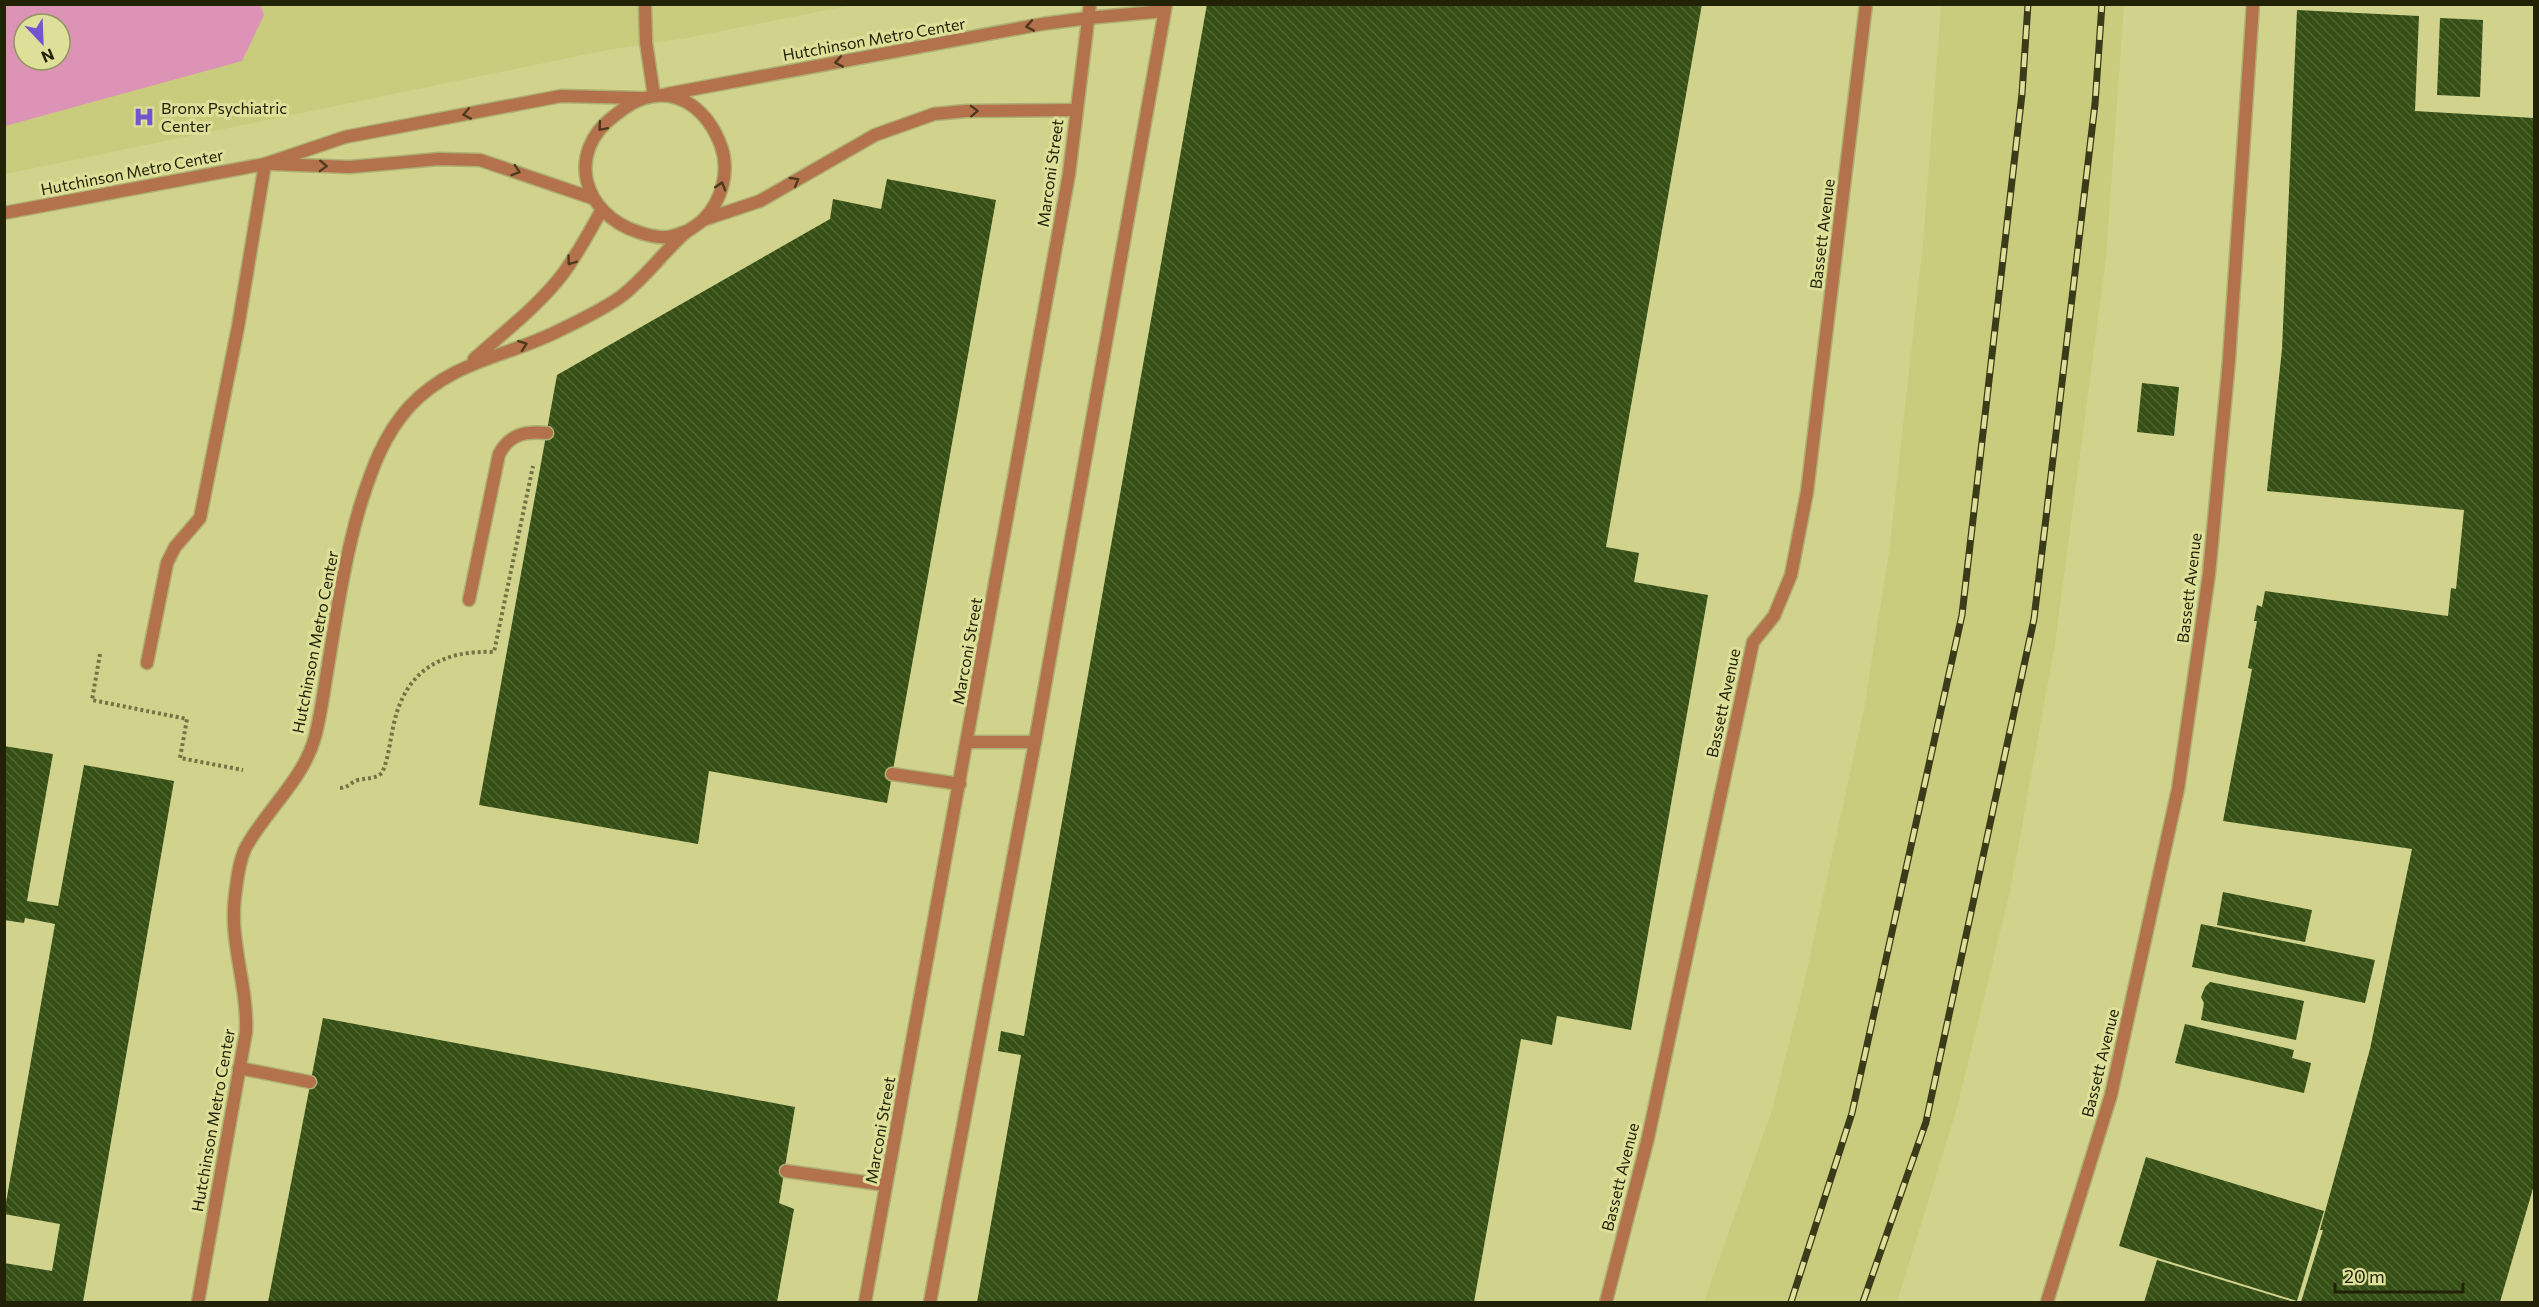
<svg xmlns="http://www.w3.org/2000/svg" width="2539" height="1307" font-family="Commissioner,sans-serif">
	<defs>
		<pattern id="building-back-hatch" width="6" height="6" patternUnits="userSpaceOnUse" patternTransform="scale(1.5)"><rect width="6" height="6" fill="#364f14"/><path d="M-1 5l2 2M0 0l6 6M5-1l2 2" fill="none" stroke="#516534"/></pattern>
	</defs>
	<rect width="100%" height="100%" fill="#d1d38d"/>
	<g fill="#c9cb7d" fill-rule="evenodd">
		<path d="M5,5H852L687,38L607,50L5,174ZM24,24H60V60H24Z"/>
		<polygon points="1941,5 2124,5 2106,258 2055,644 2011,887 1957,1108 1897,1302 1704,1302 1772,1110 1803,988 1864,709 1889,553 1923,243"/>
	</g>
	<path fill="#dc93b6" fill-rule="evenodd" d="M5,4H260L264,15L242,61L5,126ZM24,24H60V60H24Z"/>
	<g fill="url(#building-back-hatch)">
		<polygon points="1207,4 1702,4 1606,547 1639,553 1634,582 1708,595 1631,1030 1557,1016 1552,1045 1521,1039 1474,1302 977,1302 1021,1055 998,1051 1001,1031 1024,1036"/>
		<polygon points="2297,10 2419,16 2415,111 2534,118 2534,1185 2500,1302 2301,1302 2323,1230 2320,1230 2370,1049 2412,849 2223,821 2252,669 2248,668 2257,621 2254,621 2257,605 2262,607 2265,591 2448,616 2451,588 2456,589 2464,510 2267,491 2282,349"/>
		<polygon points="2440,18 2483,20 2480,97 2437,95"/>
		<polygon points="887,179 996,200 887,803 709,771 698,844 479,805 557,375 830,219 833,199 881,209"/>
		<polygon points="2142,383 2179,387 2174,436 2137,432"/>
		<polygon points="4,746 53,754 27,901 58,906 84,765 174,781 83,1302 4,1302 4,1263 52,1271 60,1224 4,1214 55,924 25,918 24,923 4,920"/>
		<polygon points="2223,892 2312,910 2305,942 2217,925"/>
		<polygon points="2201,924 2375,960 2365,1003 2192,967"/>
		<polygon points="2210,982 2304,1001 2296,1040 2201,1020 2204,1003 2201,997 2205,987"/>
		<polygon points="323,1018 795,1107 779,1203 794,1209 777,1302 268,1302"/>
		<polygon points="2185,1024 2294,1050 2292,1058 2311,1063 2304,1093 2175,1063"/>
		<polygon points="2146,1157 2324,1211 2297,1301 2119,1246"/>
		<polygon points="2157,1260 2294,1302 2144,1302"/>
	</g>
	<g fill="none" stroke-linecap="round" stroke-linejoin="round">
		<defs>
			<g id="service">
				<polyline points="645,4 646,42 654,96"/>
				<polyline points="1088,18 1164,11"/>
				<path d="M469,600L499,454C510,434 525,431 547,433"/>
				<polyline points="147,663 167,563 175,547 200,518 238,327 265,164"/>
				<polyline points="967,742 1035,742"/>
				<polyline points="892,774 960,784"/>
				<polyline points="239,1068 310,1082"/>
				<polyline points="786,1171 886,1185"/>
				<polyline points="930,1302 1035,742 1166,4"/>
			</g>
			<g id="minor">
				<polyline points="667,94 1042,24 1088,18"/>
				<polyline points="272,164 350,167 439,159 480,160 592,198"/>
				<polyline points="4,213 265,164 345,137 561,96 641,98"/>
				<polyline points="703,220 760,201 875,135 934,114 966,111 1076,110"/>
				<path d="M474,359C504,332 537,307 562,275C577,255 589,233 601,211"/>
				<path d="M198,1302L246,1032C248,986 229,942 235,896C237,881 239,860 246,847C267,809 303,780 315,737C321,714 324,689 328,666C337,611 345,556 361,503C372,468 384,435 409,407C452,361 503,358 556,332C577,322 600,311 619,298C644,280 663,252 686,232C692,228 699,224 704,219C722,200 730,171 721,146C709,113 681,87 645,98C633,101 623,109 614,116C565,153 583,214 638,232C647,235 657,238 666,237C673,237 681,233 687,231"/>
				<polyline points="865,1302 1069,174 1090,4"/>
				<polyline points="1606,1302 1648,1138 1753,642 1774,616 1791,575 1807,492 1866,4"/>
				<polyline points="2047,1302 2111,1095 2178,789 2209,574 2229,360 2253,4"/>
			</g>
		</defs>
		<use href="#service" stroke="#aeb072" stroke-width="15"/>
		<use href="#minor" stroke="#aeb072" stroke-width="15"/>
		<g stroke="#727444" stroke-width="4" stroke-dasharray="3 3" stroke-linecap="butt">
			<polyline points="100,654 92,700 187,719 180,758 243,770"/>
			<path d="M340,788C348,788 351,782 358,780C367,778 375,779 382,773C389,757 390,740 394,723C406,670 442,650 494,652L533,466"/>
		</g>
		<use href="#service" stroke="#b3714c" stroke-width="12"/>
		<use href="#minor" stroke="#b3714c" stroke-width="12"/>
		<defs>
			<g id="rail">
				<polyline points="1791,1302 1852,1113 1962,615 2022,94 2028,4"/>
				<polyline points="1863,1302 1926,1122 2034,619 2095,104 2102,4"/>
			</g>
		</defs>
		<use href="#rail" stroke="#3a3b19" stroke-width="7"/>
		<use href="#rail" stroke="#dee09a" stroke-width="4.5" stroke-dasharray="14" stroke-linecap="butt"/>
	</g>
	<defs><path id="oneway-chevron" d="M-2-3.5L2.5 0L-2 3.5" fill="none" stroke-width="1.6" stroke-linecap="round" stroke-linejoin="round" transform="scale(1.5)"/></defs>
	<g stroke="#4e3a1b">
		<use href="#oneway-chevron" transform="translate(1030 26) rotate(170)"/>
		<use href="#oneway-chevron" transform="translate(839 62) rotate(170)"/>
		<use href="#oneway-chevron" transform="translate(974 111) rotate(-2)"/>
		<use href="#oneway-chevron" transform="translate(467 114) rotate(169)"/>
		<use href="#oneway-chevron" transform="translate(602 127) rotate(131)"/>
		<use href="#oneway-chevron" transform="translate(323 166) rotate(2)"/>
		<use href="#oneway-chevron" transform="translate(516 171) rotate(18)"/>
		<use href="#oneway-chevron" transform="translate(795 181) rotate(-30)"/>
		<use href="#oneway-chevron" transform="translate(721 186) rotate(-73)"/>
		<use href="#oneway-chevron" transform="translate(571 261) rotate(126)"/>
		<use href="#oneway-chevron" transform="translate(523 345) rotate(-20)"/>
	</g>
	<defs>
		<symbol id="hospital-bare" viewBox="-9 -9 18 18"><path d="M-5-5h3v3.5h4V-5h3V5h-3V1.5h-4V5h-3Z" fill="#7156cf" stroke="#dee09a" stroke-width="2.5" paint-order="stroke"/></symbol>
	</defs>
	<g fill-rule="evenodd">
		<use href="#hospital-bare" x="129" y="102" width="30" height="30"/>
	</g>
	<g text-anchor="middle" stroke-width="6" stroke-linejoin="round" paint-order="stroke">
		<g font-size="16" fill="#222306" stroke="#dee09a">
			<text transform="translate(874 39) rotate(-10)" y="6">Hutchinson Metro Center</text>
			<text transform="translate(132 172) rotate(-11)" y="6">Hutchinson Metro Center</text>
			<text transform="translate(1050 173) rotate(-82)" y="6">Marconi Street</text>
			<text transform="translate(1822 234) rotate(-83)" y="6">Bassett Avenue</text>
			<text transform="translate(2189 588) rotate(-83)" y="6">Bassett Avenue</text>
			<text transform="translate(315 642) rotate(-79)" y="6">Hutchinson Metro Center</text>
			<text transform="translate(967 651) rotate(-80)" y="6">Marconi Street</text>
			<text transform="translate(1723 703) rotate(-78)" y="6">Bassett Avenue</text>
			<text transform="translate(2100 1063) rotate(-76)" y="6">Bassett Avenue</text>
			<text transform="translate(213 1120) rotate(-80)" y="6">Hutchinson Metro Center</text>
			<text transform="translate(880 1130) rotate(-80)" y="6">Marconi Street</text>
			<text transform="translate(1620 1177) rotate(-76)" y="6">Bassett Avenue</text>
		</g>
		<g font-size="16" fill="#222306" stroke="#dee09a" text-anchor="start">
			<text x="161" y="114">Bronx Psychiatric<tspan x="161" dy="18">Center</tspan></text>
		</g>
	</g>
	<rect width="2539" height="1307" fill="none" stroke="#222306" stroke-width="12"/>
	<g transform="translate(42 42) rotate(157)"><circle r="28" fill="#dee09a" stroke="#93945f" stroke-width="1.5"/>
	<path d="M0-4.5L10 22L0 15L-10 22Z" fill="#7156cf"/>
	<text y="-9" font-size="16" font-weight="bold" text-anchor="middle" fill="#222306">N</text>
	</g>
	<path d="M2335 1283v9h128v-9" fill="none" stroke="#222306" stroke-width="3"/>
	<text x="2344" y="1283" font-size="18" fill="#222306" stroke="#dee09a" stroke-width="4.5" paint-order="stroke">20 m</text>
</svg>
